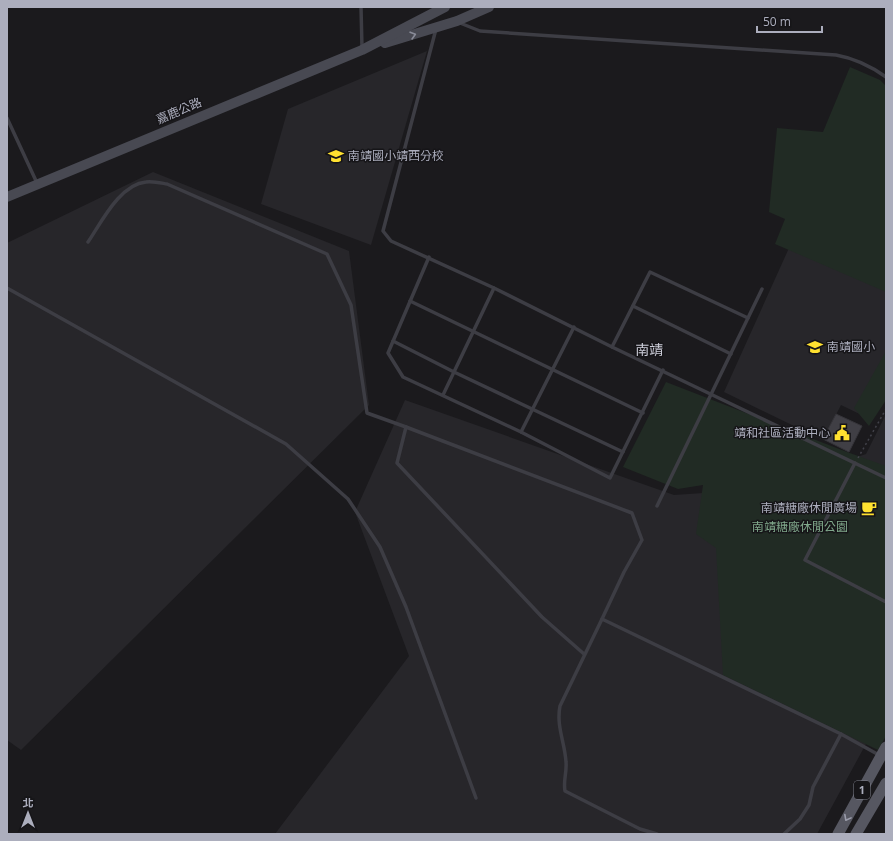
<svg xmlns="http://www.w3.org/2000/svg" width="893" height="841" font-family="'Open Sans','Noto Sans TC',sans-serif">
	<rect width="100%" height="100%" fill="#1b1a1d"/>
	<g fill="#27262a">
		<polygon points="427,51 371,245 261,204 288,109"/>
		<polygon points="153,172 349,251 369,405 21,750 7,740 7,243"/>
		<polygon points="789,248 886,286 886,394 872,420 841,405 823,440 724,392"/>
		<polygon points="405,400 674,495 762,489 866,454 886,414 886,707 817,834 275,834 409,656 355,512"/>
	</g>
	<g fill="#212b24">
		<polygon points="850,67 880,80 886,86 886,292 775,244 785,219 769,212 777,128 823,132"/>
		<polygon points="886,351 886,400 869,426 854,408"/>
		<polygon points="666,382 847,452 886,466 886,736 878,750 723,675 716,548 696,534 703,485 678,489 623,467"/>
	</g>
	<polygon fill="#403f45" stroke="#353439" points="836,414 862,426 849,452 823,439"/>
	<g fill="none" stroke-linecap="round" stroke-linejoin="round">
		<polyline stroke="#414149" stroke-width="1.5" stroke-dasharray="2 3" stroke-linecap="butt" points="858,458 886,409"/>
		<g stroke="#3d3d44" stroke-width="3.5">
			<polyline points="361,7 362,48"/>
			<path d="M460,23L480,31L836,55C853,58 872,67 886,77"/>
			<polyline points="436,29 383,231 391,241 494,288 612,347 886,478"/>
			<polyline points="7,118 37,183"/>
			<path d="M88,242C101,223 120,184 146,182C153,181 161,183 167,184L327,254L351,305L367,413L406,427"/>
			<polyline points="429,257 388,353 403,377 521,432 610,478 663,370"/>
			<polyline points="7,288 286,444 348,499 380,547 406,607 476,798"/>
			<polyline points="410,301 643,413"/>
			<polyline points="633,306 731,354"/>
			<polyline points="393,341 454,372 623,452"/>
			<polyline points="612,347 650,272 748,318"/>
			<polyline points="443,395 494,288"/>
			<polyline points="521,432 574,327"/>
			<polyline points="855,463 805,560 886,602"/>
			<polyline points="657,506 762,289"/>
			<polyline points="584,654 542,617 397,463 406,427 632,513 642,540 624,572 602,619"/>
			<path d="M657,834L640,829L565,791C563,781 567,772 566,762C565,743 556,726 560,706L602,619L841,734L879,755"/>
			<polyline points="784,834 800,819 809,805 813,787 841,734"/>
		</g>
		<g stroke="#484952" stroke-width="10">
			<polyline points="385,43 457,21 489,7"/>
			<polyline points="7,197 362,50 445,7"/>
		</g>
		<g stroke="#565761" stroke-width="11">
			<polyline points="838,834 886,747"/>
			<polyline points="856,834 886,783"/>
		</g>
	</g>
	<defs><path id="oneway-chevron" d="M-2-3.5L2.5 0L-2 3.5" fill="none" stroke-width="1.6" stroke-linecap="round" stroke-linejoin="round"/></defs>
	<use stroke="#898b98" href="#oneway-chevron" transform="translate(413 35) rotate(-16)"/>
	<use stroke="#9b9dab" href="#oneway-chevron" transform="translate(847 818) rotate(118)"/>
	<defs>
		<symbol id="school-bare" viewBox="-9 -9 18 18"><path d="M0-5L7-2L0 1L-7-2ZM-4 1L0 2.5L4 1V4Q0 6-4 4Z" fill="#ffe130" stroke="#161518" stroke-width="2.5" paint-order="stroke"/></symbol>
		<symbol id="civic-bare" viewBox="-9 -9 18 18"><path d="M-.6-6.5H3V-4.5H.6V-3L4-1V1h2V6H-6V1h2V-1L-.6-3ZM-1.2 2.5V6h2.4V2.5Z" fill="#ffe130" stroke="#161518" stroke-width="2.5" paint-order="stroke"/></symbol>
		<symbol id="cafe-bare" viewBox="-9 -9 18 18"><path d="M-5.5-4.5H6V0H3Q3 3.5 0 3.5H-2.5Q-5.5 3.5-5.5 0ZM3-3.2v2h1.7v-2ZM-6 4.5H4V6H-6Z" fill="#ffe130" stroke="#161518" stroke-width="2.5" paint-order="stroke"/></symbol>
	</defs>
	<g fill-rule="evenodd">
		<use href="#school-bare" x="325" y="145" width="22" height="22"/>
		<use href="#school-bare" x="804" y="336" width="22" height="22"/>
		<use href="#civic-bare" x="831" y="422" width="22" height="22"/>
		<use href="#cafe-bare" x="858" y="497" width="22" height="22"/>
	</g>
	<g text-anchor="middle" stroke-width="3" stroke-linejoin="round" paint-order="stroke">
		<rect fill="#161518" stroke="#7f808c" stroke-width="1" x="854" y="781" width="16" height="18" rx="3"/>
		<g font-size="11" font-weight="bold" fill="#acaebd">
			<text x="862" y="794">1</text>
		</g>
		<g font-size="12" fill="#acaebd" stroke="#161518">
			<text transform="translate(179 111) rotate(-23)" y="4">嘉鹿公路</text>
		</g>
		<g font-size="12" fill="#acaebd" stroke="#161518" text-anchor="start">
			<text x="348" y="160">南靖國小靖西分校</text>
			<text x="827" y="351">南靖國小</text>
			<text x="830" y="437" text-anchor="end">靖和社區活動中心</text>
			<text x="857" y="512" text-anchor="end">南靖糖廠休閒廣場</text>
		</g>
		<g font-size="12" fill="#81a98c" stroke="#161518">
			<text x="800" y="531">南靖糖廠休閒公園</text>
		</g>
		<g font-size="14" fill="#cdced9" stroke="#161518">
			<text x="649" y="355">南靖</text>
		</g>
	</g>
	<rect width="893" height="841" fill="none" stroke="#acaebd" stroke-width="16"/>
	<g transform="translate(28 813)" stroke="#161518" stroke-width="3" paint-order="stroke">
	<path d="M0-3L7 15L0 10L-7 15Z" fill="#acaebd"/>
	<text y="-6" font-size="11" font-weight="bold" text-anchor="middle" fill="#acaebd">北</text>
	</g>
	<path d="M757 26v6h65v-6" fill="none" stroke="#acaebd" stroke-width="2"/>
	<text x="763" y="26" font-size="12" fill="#acaebd" stroke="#161518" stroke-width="3" paint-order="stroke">50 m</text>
</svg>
